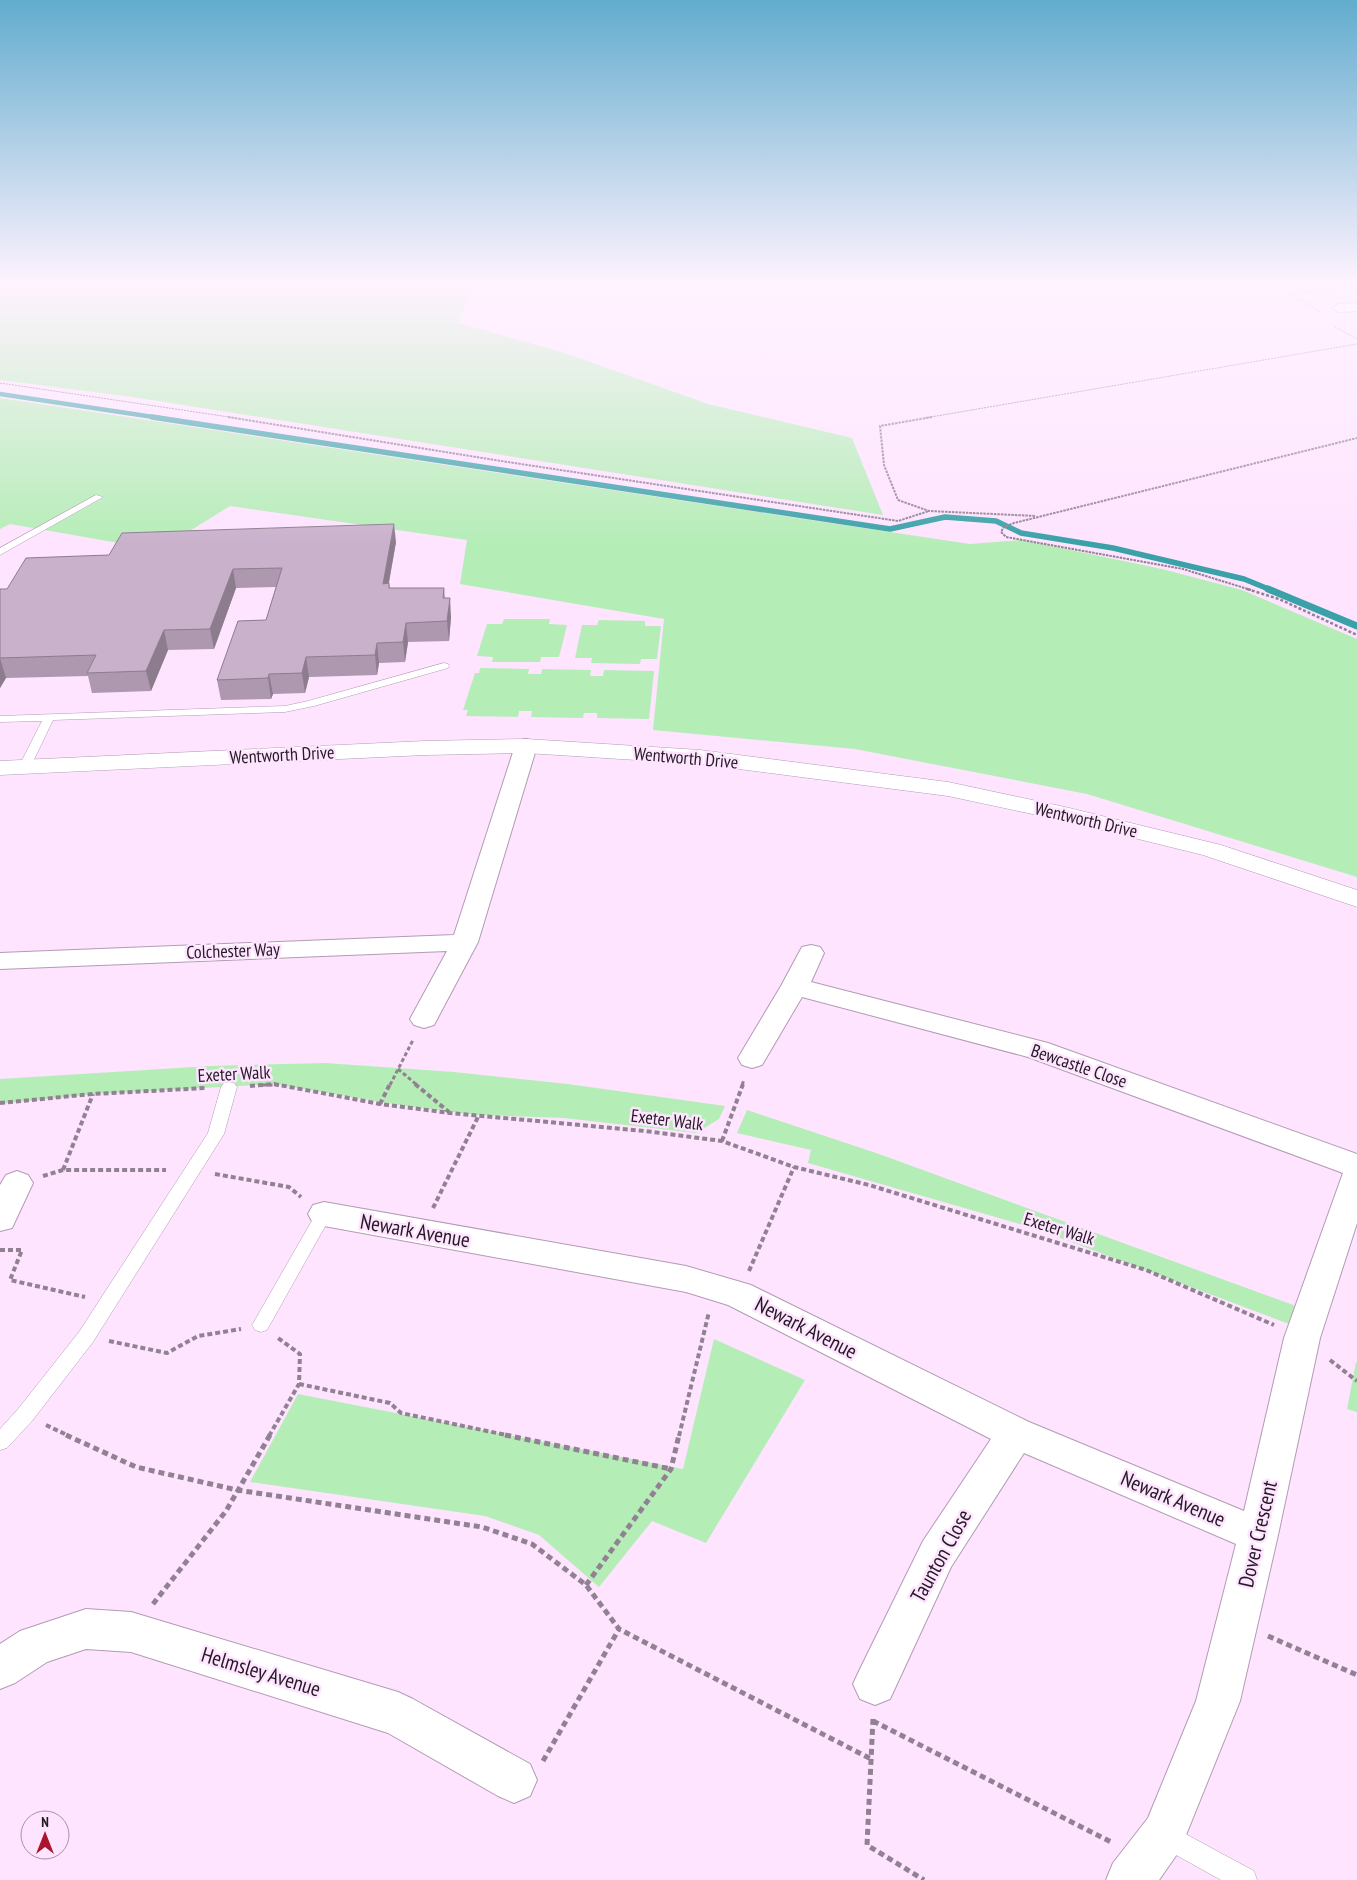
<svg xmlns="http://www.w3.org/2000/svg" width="1357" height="1880" font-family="'PT Sans Narrow',sans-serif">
	<rect width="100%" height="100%" fill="#fee4ff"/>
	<g fill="#b5edb7">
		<polygon points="0,282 471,282 473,286 458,323 565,353 708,404 852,438 883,515 126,396 0,380"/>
		<polygon points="0,398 970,544 1022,540 1162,569 1242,590 1357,639 1357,877 1087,794 855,749 653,730 664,619 460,584 467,540 230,506 159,550 10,524 0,529"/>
		<polygon points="504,619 550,619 549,624 567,625 559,657 541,657 540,662 492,662 493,657 477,656 487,624 502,624"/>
		<polygon points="599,620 645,621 645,626 661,626 657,659 641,659 640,664 591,663 592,658 575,658 582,625 597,625"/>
		<polygon points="480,668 529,669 528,674 541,674 542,669 591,670 590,676 603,676 604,670 654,671 649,719 597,718 597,713 584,713 583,718 531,717 532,711 519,711 518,717 466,716 468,710 463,710 475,673 479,673"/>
		<polygon points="325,1063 454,1072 568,1084 725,1106 719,1119 696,1133 564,1118 478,1115 412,1107 273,1084 96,1094 0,1104 0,1079 210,1066"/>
		<polygon points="747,1110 879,1154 1296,1306 1289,1324 1037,1229 808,1163 811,1150 737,1133"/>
		<polygon points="714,1339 805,1380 706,1543 652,1521 599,1587 539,1535 485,1516 250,1482 298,1394 683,1469"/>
		<polygon points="1356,1362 1357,1363 1357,1412 1347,1409"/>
	</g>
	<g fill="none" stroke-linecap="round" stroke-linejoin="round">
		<polyline stroke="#39a1a7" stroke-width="4.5" points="0,394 160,418"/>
		<polyline stroke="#39a1a7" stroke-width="5.5" points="152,417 890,529 945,517 996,521 1021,533 1113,548 1244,579 1271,590"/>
		<polyline stroke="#39a1a7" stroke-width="7" points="1268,589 1357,626"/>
		<defs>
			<g id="lane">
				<polygon points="96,495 103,497 0,555 0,548"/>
				<polygon points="444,663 448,664 449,666 448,668 314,706 285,712 53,720 30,768 24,772 18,768 42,721 0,722 0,716 285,706 308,701"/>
				<polygon points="229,1082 234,1083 237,1087 224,1134 93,1342 32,1421 7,1448 0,1450 0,1429 18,1409 79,1332 208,1133 221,1087 224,1083"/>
				<polygon points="324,1208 330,1210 332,1214 267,1330 261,1332 255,1330 252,1325 255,1320 318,1210"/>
				<polygon points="1167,1824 1254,1871 1257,1880 1221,1880 1158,1845 1155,1836 1158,1827"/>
			</g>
			<g id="street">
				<polygon points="1357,303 1357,311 1339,312 1333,308 1339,304"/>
				<polygon points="526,739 534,741 537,746 478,942 434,1025 424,1028 414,1025 410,1019 447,951 0,969 0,953 454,935 515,746 518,741"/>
				<polygon points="811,945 820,947 824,953 811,982 1048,1043 1357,1154 1357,1223 1320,1338 1278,1535 1240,1701 1180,1850 1159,1880 1106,1880 1113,1863 1148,1818 1196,1701 1236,1544 1024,1453 951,1567 890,1699 875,1705 860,1699 853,1684 860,1669 923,1541 991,1439 728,1305 686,1292 324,1226 313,1223 308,1214 313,1205 324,1202 686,1266 751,1285 1029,1422 1244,1511 1284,1338 1343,1173 1028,1057 802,997 762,1065 752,1068 742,1065 738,1058 781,986 802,947"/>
				<polygon points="17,1171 28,1175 33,1183 12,1228 0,1231 0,1185 6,1175"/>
				<polygon points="86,1609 131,1612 398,1692 413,1699 530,1764 537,1780 530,1796 514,1803 498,1796 388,1733 131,1652 86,1649 47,1662 15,1683 0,1689 0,1644 20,1631"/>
			</g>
			<polygon id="secondary" points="526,739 700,750 948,782 1065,807 1221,845 1357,890 1357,907 1203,855 1065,821 948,796 700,764 526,753 425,755 0,775 0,761 425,741"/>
		</defs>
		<use href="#lane" stroke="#b39bb4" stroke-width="1"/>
		<use href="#street" stroke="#b39bb4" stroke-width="2"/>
		<use href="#secondary" stroke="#b39bb4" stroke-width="1"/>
		<g stroke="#928193" stroke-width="1" stroke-dasharray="2 1" stroke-linecap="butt">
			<polyline points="0,292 31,282"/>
			<polyline points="1321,312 1288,294 1334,289"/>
			<polyline points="1335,327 1357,339"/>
			<polyline points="0,383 236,418"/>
			<polyline points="925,418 1357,344"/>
		</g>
		<g stroke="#928193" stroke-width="2" stroke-dasharray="2.5 1" stroke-linecap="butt">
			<polyline points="228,417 501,461 898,521 929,511"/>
			<polyline points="932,417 880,426 884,465 898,500 929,511 1036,516"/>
			<polyline points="1251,590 1183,569 1006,537 1001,532 1004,527 1014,523 1357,438"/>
		</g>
		<polyline stroke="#928193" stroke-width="2.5" stroke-dasharray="3 2" stroke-linecap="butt" points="1247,589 1279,599 1357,635"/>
		<g stroke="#928193" stroke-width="3" stroke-dasharray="4 2.5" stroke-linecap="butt">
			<polyline points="398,1069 417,1085"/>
			<polyline points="262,1085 279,1085"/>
			<polyline points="390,1085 413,1040"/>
			<polyline points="742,1085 744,1080"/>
		</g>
		<g stroke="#928193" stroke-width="4" stroke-dasharray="5 3" stroke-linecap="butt">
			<polyline points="415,1084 449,1112"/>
			<polyline points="250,1086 274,1084 380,1104 450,1113 645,1131 722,1141 794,1167 869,1185 1146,1270 1274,1325"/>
			<polyline points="0,1103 93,1094 206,1088"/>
			<polyline points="380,1104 390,1084"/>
			<polyline points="722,1141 743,1084"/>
			<polyline points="63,1170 93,1094"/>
			<polyline points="215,1174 289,1187 301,1197"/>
			<polyline points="43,1176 63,1170 166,1170"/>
			<polyline points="433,1208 478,1117"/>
			<polyline points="0,1250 22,1250 10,1280 85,1297"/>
			<polyline points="749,1271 794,1167"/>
			<polyline points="109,1341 167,1353 198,1336 241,1329"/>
			<polyline points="1330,1360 1357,1381"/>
			<polyline points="299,1384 390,1403 401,1413 511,1436"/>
			<polyline points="46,1425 69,1436"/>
			<polyline points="269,1436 299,1384 300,1354 278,1338"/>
			<polyline points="679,1436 709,1312"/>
		</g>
		<g stroke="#928193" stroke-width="5" stroke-dasharray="6 4" stroke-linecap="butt">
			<polyline points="66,1435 136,1467 237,1490 482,1527 532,1544 586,1585 619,1629 871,1759"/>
			<polyline points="505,1435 671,1469"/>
			<polyline points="586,1585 671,1469 679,1435"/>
			<polyline points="153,1604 226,1511 270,1435"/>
			<polyline points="1268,1636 1357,1675"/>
			<polyline points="873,1719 867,1845 924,1880"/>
			<polyline points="873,1721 1111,1842"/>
			<polyline points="543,1761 619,1629"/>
		</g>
		<use href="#lane" fill="#fff" fill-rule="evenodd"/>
		<use href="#street" fill="#fff" fill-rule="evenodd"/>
		<use href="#secondary" fill="#fff" fill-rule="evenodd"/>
	</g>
	<polygon fill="#ad98af" points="396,542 389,583 390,588 444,588 445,598 451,617 449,641 408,642 405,662 379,663 377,675 309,677 305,693 273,694 271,699 221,700 217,680 266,620 276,587 236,588 214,649 168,650 151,691 92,693 88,676 6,678 0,688 0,589 7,589 109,555"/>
	<g fill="#8d7c8e">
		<polygon points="394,524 396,542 385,603 383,584"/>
		<polygon points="233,569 236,588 214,649 210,629"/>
		<polygon points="450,598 451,617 449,641 447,621"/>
		<polygon points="406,623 408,642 405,662 403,642"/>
		<polygon points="164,630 168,650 151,691 146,671"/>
		<polygon points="377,643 379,663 377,675 375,655"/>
		<polygon points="306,657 309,677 305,693 302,673"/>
		<polygon points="0,658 6,678 0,688"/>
		<polygon points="269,674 273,694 271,699 268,678"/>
	</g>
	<polygon fill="#c9b1cb" stroke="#8d7c8e" points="394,524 383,584 389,583 389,588 444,588 443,598 450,598 447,621 406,623 403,642 377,643 375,655 306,657 302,673 269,674 268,678 217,680 238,621 266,620 282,568 233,569 210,629 164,630 146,671 87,673 96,655 0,658 0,589 7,589 26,558 109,555 122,533"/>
	<linearGradient id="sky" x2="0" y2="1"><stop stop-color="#62acce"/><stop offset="0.52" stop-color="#fff3ff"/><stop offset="1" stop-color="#fff3ff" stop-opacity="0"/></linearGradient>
	<rect width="1357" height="545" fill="url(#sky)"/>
	<g text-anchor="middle" stroke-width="5" stroke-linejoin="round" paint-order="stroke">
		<g font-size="18" fill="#231a24" stroke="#fee4ff">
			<text transform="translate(282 755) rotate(-3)" y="6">Wentworth Drive</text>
			<text transform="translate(686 758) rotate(5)" y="6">Wentworth Drive</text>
			<text transform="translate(1086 820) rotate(13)" y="6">Wentworth Drive</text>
			<text transform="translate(233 951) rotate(-2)" y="6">Colchester Way</text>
			<text transform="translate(1079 1066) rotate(19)" y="6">Bewcastle Close</text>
			<text transform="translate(234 1074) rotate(-3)" y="6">Exeter Walk</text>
			<text transform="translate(667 1120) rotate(7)" y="6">Exeter Walk</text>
			<text transform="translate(1059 1229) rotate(17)" y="6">Exeter Walk</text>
		</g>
		<g font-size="21" fill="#231a24" stroke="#fee4ff">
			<text transform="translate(415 1231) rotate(10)" y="7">Newark Avenue</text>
			<text transform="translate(806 1328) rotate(27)" y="7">Newark Avenue</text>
			<text transform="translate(1173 1499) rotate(23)" y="7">Newark Avenue</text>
			<text transform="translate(1258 1534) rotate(-77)" y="7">Dover Crescent</text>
			<text transform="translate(941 1556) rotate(-61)" y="7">Taunton Close</text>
			<text transform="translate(261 1672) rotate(17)" y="7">Helmsley Avenue</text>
		</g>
	</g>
	<g transform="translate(45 1835)"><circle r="24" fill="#fee4ff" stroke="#a693a7"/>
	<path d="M0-4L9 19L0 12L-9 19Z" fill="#aa142d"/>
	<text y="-8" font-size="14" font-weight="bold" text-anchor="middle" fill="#231a24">N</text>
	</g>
</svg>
